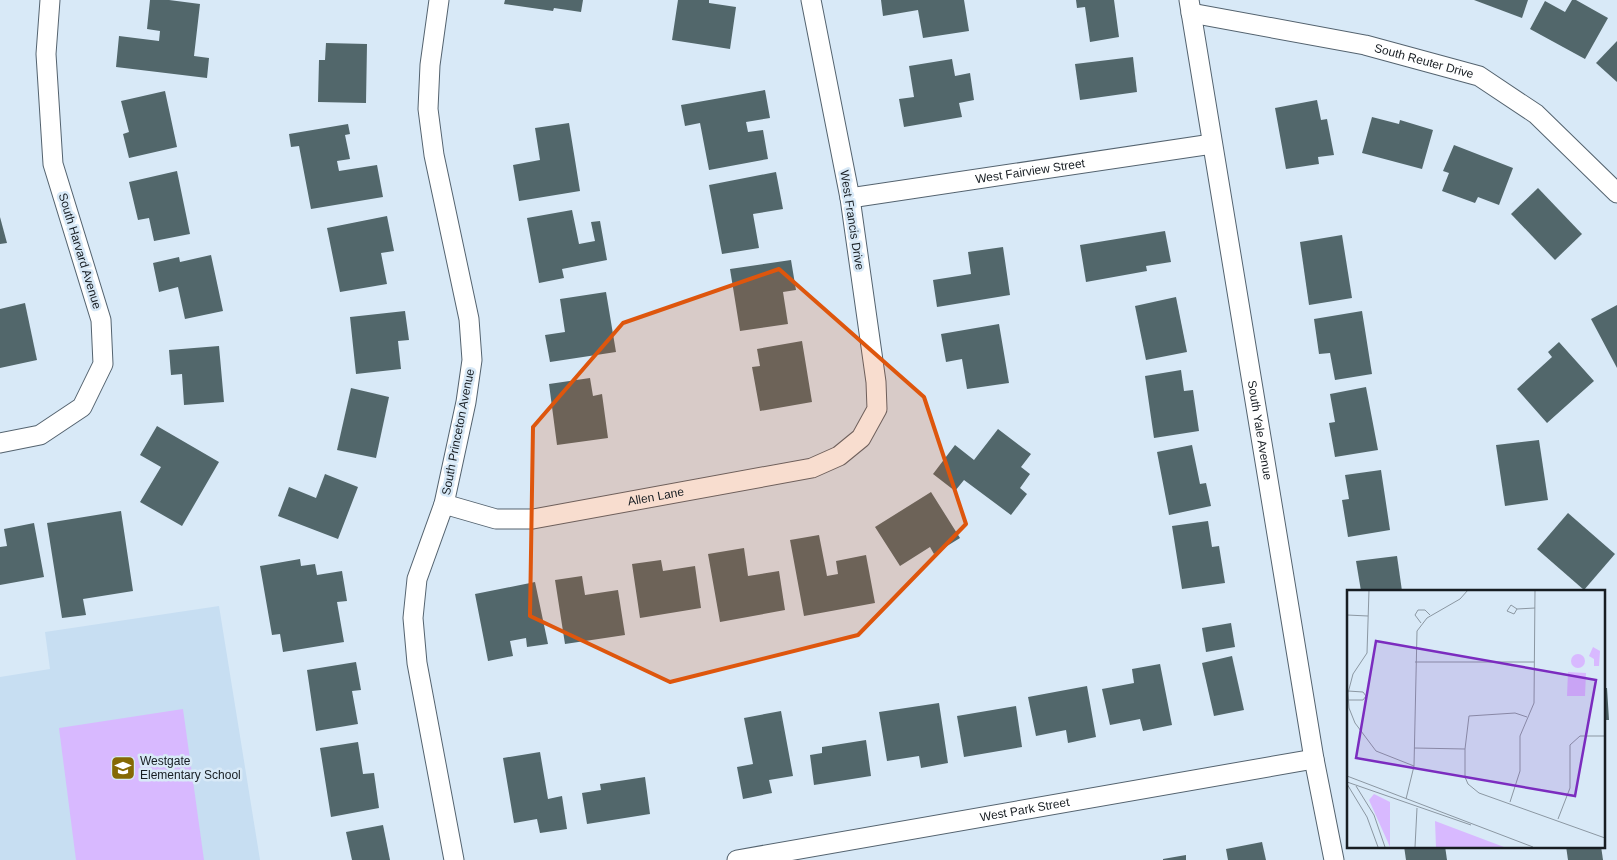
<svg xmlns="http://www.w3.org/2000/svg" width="1617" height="860" font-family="Helvetica,sans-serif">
	<rect width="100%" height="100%" fill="#d8e9f7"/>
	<polygon fill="#c7def2" points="219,606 260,860 0,860 0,677 50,669 45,632"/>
	<polygon fill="#d8b9ff" points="183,709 204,860 76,860 59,728"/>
	<g fill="#52676b">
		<polygon points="150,0 169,0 200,4 194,56 209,58 207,78 116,67 119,36 159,41 160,31 147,29"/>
		<polygon points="505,0 583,0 581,12 554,8 553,11 504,4"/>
		<polygon points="678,0 709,0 709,3 736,7 730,49 672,40"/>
		<polygon points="881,0 964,0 969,31 923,38 918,10 883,16"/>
		<polygon points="1076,0 1114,0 1119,37 1090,42 1085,7 1077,8"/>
		<polygon points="1474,0 1528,0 1522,18"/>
		<polygon points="1572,0 1576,0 1608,18 1585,59 1530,29 1545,1 1565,12"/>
		<polygon points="1617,41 1617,82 1596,63"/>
		<polygon points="326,43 367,44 366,103 318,102 319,60 325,60"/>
		<polygon points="1133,57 1137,92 1080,100 1075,64"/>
		<polygon points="952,59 955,76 970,73 974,100 959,103 962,117 904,127 899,99 914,97 909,66"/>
		<polygon points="765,90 770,118 746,122 748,132 763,130 768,159 709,170 700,123 685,126 681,105"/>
		<polygon points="165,91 177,147 129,158 123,134 129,132 121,101"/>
		<polygon points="1317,100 1321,120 1327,119 1334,155 1318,157 1319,164 1286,169 1275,108"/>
		<polygon points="1372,117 1399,124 1400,120 1433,130 1422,169 1362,153"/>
		<polygon points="569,123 580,191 519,201 513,165 540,160 535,128"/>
		<polygon points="348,124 350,134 345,135 350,159 337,161 339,171 377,165 383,197 311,209 299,146 291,147 289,134"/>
		<polygon points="1454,145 1513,168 1499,205 1478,197 1475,203 1442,191 1449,173 1443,171"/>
		<polygon points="177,171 190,234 154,241 149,218 138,220 129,182"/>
		<polygon points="776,172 783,209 753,214 759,248 722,254 709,185"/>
		<polygon points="1538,188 1582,234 1555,260 1511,214"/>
		<polygon points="572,210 579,244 595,241 591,222 600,221 607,260 562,269 564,278 539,283 527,218"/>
		<polygon points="387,216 394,251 381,253 387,284 340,292 327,228"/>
		<polygon points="0,217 7,243 0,244"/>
		<polygon points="1165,231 1171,262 1146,266 1147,271 1086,282 1080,245"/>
		<polygon points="1342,235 1352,298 1309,305 1300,242"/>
		<polygon points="1003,247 1010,295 937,307 933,280 971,274 968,252"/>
		<polygon points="211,255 223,311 185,319 178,287 159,292 153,263 179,257 180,262"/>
		<polygon points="791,260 796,290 783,292 788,324 740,331 730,269"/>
		<polygon points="606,292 616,352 550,362 545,335 565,332 560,299"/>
		<polygon points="1176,297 1187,352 1146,360 1135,306"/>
		<polygon points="25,303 37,360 0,368 0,309"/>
		<polygon points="1617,305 1617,368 1591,319"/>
		<polygon points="405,311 409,340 398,341 401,369 356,374 350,317"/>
		<polygon points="1362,311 1372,374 1335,380 1330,353 1319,354 1314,319"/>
		<polygon points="999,324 1009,383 967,389 962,359 946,362 941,334"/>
		<polygon points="802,341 812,402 760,411 752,367 760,366 757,349"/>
		<polygon points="1559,342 1594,381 1547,423 1517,389 1552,357 1548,352"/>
		<polygon points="219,346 224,402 184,405 182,374 171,375 169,350"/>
		<polygon points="1181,370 1184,391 1193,390 1199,431 1154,438 1145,376"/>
		<polygon points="590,378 593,396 602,394 608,438 557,445 549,384"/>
		<polygon points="1366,387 1378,450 1335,457 1329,423 1335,422 1330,394"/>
		<polygon points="351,388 389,397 376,458 337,450"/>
		<polygon points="157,426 219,462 182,526 140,502 161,467 140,455"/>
		<polygon points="998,429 1031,454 1021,467 1030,474 1020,488 1027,494 1011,515 964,480 955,491 933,474 955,445 974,460"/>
		<polygon points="1539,440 1548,500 1505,506 1496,445"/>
		<polygon points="1192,445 1200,484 1206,483 1211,506 1169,515 1157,452"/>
		<polygon points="1381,470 1390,530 1348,537 1342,500 1349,499 1345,475"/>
		<polygon points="325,474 358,487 338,539 278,516 289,487 316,498"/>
		<polygon points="931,492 960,538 934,554 930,547 900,566 875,527"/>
		<polygon points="121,511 133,591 83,599 86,615 62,618 47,523"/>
		<polygon points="1568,513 1615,554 1584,590 1537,549"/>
		<polygon points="1208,521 1212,547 1219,546 1225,583 1182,589 1172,526"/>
		<polygon points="34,523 44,577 0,585 0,547 7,546 4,529"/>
		<polygon points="819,535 827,576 838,574 836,561 866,555 875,603 804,616 790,540"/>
		<polygon points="744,548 748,576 779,571 785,610 720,622 708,554"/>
		<polygon points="1397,556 1402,591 1361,591 1356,561"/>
		<polygon points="300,559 301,566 315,564 317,575 342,571 347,601 337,602 344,642 283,652 280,634 272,635 260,566"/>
		<polygon points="661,560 663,571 695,566 701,608 640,618 632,564"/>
		<polygon points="582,576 585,595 618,590 625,635 565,644 555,580"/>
		<polygon points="535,582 548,644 527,647 526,638 510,641 513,656 488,661 475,594"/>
		<polygon points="1231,623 1235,647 1206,652 1202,628"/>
		<polygon points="1232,656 1244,710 1214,716 1202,663"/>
		<polygon points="356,662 361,690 352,691 358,724 316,731 307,670"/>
		<polygon points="1160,664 1172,725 1143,731 1140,719 1110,725 1102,689 1134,683 1132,669"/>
		<polygon points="1087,686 1096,737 1068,743 1066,730 1036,736 1028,697"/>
		<polygon points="1603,688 1607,688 1609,720 1603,720"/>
		<polygon points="939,703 948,763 921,768 919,756 887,761 879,712"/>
		<polygon points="1016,706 1022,747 964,757 957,716"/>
		<polygon points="781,711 793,776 769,780 772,793 743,799 737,767 753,764 744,718"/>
		<polygon points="866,740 871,776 814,785 810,755 822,753 822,747"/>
		<polygon points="358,742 363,774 374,773 379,808 331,817 320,748"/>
		<polygon points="540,752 548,799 562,796 567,829 540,833 537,819 514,823 503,758"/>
		<polygon points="645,777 650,814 587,824 582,793 601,790 600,784"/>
		<polygon points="383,825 390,860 352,860 346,832"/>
		<polygon points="1262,842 1266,860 1228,860 1226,849"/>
		<polygon points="1404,846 1445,846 1447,860 1406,860"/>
		<polygon points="1566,846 1601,846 1603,860 1568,860"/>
		<polygon points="1186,855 1186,860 1163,860 1163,859"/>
	</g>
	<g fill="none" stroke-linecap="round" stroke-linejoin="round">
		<defs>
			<g id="street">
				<polyline points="439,0 430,65 428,109 434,155 469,319 472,360 466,402 444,504 417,579 413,618 417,663 454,860"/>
				<path id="s1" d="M1189,0L1314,759L1334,860"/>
				<path id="s2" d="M1191,13L1365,45L1479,76L1536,114L1617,193"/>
				<path id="s3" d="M850,198L1212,144"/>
				<polyline points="0,443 40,435 82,407 103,364 101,320 53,164 46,54 50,0"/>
				<path id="s4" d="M444,504L496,519H533L812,468L839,456L861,438L877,409L876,382L850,198L811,0"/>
				<path id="s5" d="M737,860L1314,759"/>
			</g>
		</defs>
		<use href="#street" stroke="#54636f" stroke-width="21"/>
		<use href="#street" stroke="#fff" stroke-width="19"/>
	</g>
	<path fill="#de560d" fill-opacity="0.2" stroke="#de560d" stroke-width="4" stroke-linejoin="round" d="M779,269L924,397L966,524L858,635L670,682L530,616L533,427L623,323Z"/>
	<defs>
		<symbol id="school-square" viewBox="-11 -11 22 22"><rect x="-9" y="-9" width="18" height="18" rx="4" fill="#856904" stroke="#d8e9f7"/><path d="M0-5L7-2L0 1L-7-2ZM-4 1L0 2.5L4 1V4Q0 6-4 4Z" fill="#fff"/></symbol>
	</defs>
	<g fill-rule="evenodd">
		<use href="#school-square" x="109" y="754" width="28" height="28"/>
	</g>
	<g text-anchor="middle" stroke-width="5" stroke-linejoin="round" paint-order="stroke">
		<g font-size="12" fill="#171d22" stroke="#d8e9f7">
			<text dy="4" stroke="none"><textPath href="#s2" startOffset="238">South Reuter Drive</textPath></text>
			<text dy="4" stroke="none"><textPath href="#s3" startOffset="182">West Fairview Street</textPath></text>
			<text transform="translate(852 220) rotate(81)" y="4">West Francis Drive</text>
			<text transform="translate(80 251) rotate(73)" y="4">South Harvard Avenue</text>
			<text dy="4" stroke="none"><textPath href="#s1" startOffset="436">South Yale Avenue</textPath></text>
			<text transform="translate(458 432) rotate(-79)" y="4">South Princeton Avenue</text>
			<text dy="4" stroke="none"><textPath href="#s4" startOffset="216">Allen Lane</textPath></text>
			<text dy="4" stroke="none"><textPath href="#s5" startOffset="292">West Park Street</textPath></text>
		</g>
		<g font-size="12" fill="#171d22" stroke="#d8e9f7" text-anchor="start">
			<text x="140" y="765">Westgate<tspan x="140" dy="14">Elementary School</tspan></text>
		</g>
	</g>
	<g transform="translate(1347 590)">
		<rect width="258" height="258" fill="#d8e9f7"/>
		<path d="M246,57L253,61L252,76H247V69L242,66ZM224 71a7 7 0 1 1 14 0a7 7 0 1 1-14 0ZM221,82L239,83L238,106H220ZM27,204L43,212V257L22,210ZM88,231L157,257H89Z" fill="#d8b9ff"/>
		<path fill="none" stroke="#8b97a2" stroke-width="1" d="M22,0L20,63L6,84L1,103L2,118L8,133L29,161L67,176M170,19L167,24L160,21L164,15L170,19L188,18M0,25L21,26M74,33L68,25L71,20H78L83,25M68,72H187M1,110H16L19,106L16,102L1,101M180,127L168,123L122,126L118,159V187L121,194L132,203L258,248M67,158L118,159M0,186L186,257M0,192L124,235M0,194L20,227L31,257M9,196L27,225L38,257M59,209L67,176L70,41L80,28L113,9L121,0M163,212L173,181V146L187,113L188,0M211,229L223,198V155L233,146H258M68,257L70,218"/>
		<path fill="#7b2cbf" fill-opacity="0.15" stroke="#7b2cbf" stroke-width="2.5" d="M29,51L249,90L228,206L9,168Z"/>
		<rect width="258" height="258" fill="none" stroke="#171d22" stroke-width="2.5"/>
	</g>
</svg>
